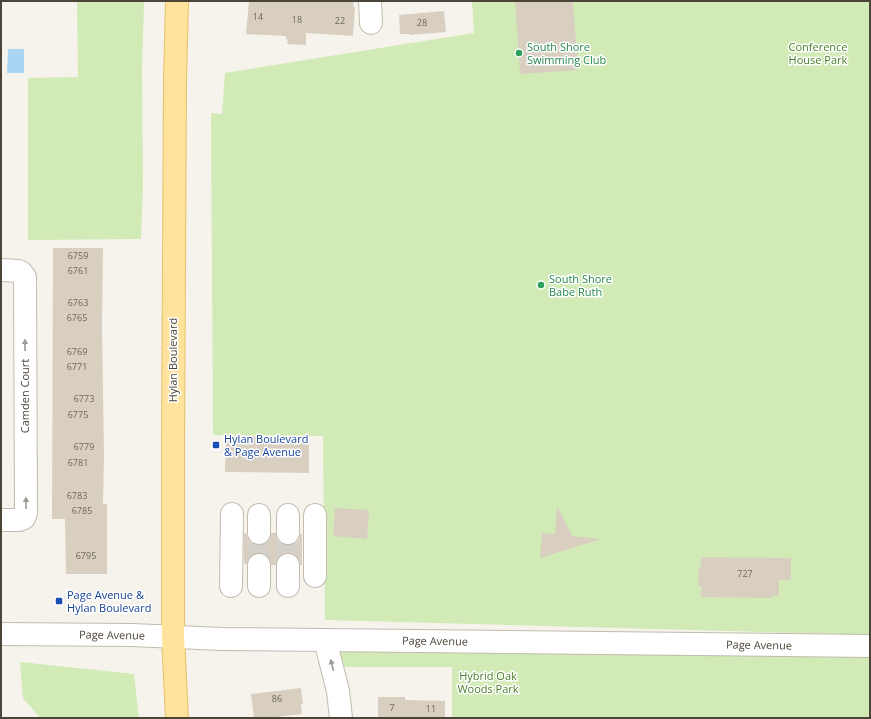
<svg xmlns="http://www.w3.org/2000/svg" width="871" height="719" font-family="'Open Sans',sans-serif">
	<rect width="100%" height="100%" fill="#f6f3ec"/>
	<g fill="#d2eab5">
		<polygon points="77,1 144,1 142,71 143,187 141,239 28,240 28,78 78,77"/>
		<polygon points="472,1 870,1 870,635 325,620 323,436 213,435 211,113 222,114 225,73 474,33"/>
		<polygon points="341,645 870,654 870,718 452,718 452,667 344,667 337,652"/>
		<polygon points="20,662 134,674 139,718 40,718 23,698"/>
	</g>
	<polygon fill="#a9d4f2" points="8,49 24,49 24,73 7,73"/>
	<g fill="#d8cfc1">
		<polygon points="249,1 354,1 353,7 355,7 353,36 306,33 306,45 287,44 288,39 286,40 286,36 246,34"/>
		<polygon points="515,1 573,1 578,70 520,74"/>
		<polygon points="444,11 446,32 410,35 410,34 400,34 399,15"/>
		<polygon points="53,248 103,248 102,326 104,455 103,504 107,504 107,574 66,574 65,519 52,519"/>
		<polygon points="226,436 309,437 309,473 225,472"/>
		<polygon points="557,506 572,536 601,539 540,558 542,533 555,534"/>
		<polygon points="335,508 369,510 367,539 333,536"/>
		<polygon points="244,533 246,533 248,539 252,544 259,545 266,544 270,539 271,533 276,533 277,540 282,544 288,545 295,544 299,540 300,534 302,534 302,565 300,565 299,559 295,554 288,553 281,554 277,559 276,565 271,565 270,558 265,554 259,553 252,554 248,559 247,564 244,564"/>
		<polygon points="701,557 791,558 791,580 779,580 779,596 772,596 771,598 701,597 701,586 698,586 699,567 701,567"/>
		<polygon points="301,688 303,704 301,704 302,714 268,718 254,718 251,694"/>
		<polygon points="378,697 405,697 405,700 445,701 445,718 378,718"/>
	</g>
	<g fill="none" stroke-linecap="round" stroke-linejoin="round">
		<g stroke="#d4d0c8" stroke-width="22" stroke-dasharray="22 11" stroke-linecap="butt">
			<polyline points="259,565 259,533"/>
			<polyline points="288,565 288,533"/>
		</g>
		<defs>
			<g id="minor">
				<polyline points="370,1 371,23"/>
				<polyline points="1,270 19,271 21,272 25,277 26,513 24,518 19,520 1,520"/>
				<polyline points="315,515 315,576"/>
				<polyline points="259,533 259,515"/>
				<polyline points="288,533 288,515"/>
				<polyline points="231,586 232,514"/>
				<polyline points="259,586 259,565"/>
				<polyline points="288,586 288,565"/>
				<polyline points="1,634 132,635 222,639 870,646"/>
				<polyline points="325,640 338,691 341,718"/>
			</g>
			<polyline id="major" points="177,718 173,637 173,446 175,82 177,1"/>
		</defs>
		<use href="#minor" stroke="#c2bbae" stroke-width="24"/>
		<use href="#major" stroke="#e6c16a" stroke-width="24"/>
		<use href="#minor" stroke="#fff" stroke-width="22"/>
		<use href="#major" stroke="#ffe39c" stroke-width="22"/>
	</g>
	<defs><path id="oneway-solid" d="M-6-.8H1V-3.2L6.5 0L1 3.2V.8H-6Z"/></defs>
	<g fill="#9c9892">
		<use href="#oneway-solid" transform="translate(25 345) rotate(-90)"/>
		<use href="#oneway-solid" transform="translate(26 503) rotate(-90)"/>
		<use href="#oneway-solid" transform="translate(332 665) rotate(-104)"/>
	</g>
	<g fill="#2e9e5b" stroke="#fff" stroke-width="1.5">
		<circle cx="519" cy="53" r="4"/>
		<circle cx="541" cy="285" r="4"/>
	</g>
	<g fill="#1a4fb4" stroke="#fff" stroke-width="1.5">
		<rect x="212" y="441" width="8" height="8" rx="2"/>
		<rect x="55" y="597" width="8" height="8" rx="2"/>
	</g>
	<g text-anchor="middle" stroke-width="3" stroke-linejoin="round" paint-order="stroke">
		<g font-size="9" fill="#6e675b">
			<text x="258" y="20">14</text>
			<text x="297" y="23">18</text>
			<text x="340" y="24">22</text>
			<text x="422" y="26">28</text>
			<text x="78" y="259">6759</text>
			<text x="78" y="274">6761</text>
			<text x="78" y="306">6763</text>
			<text x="77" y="321">6765</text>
			<text x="77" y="355">6769</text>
			<text x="77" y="370">6771</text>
			<text x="84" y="402">6773</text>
			<text x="78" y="418">6775</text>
			<text x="84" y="450">6779</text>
			<text x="78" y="466">6781</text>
			<text x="77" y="499">6783</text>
			<text x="82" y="514">6785</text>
			<text x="86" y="559">6795</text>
			<text x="745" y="577">727</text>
			<text x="277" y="702">86</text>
			<text x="392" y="711">7</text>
			<text x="431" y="712">11</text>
		</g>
		<g font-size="11" fill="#27864d" stroke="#fff" text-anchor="start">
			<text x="527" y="51">South Shore<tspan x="527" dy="13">Swimming Club</tspan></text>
			<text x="549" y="283">South Shore<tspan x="549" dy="13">Babe Ruth</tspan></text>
		</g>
		<g font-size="11" fill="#4a7f2a" stroke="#fff">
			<text x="818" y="51">Conference<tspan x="818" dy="13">House Park</tspan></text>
			<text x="488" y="680">Hybrid Oak<tspan x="488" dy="13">Woods Park</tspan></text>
		</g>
		<g font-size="11" fill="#4b4439" stroke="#fff">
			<text transform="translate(173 360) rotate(-90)" y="4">Hylan Boulevard</text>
			<text transform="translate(25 396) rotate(-90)" y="4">Camden Court</text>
			<text transform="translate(112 635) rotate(1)" y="4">Page Avenue</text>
			<text transform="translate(435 641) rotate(1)" y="4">Page Avenue</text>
			<text transform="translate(759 645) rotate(1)" y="4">Page Avenue</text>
		</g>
		<g font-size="11" fill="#164399" stroke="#fff" text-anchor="start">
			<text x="224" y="443">Hylan Boulevard<tspan x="224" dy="13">&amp; Page Avenue</tspan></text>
			<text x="67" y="599">Page Avenue &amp;<tspan x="67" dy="13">Hylan Boulevard</tspan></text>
		</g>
	</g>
	<rect width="871" height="719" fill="none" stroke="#4b4439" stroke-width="4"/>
</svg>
